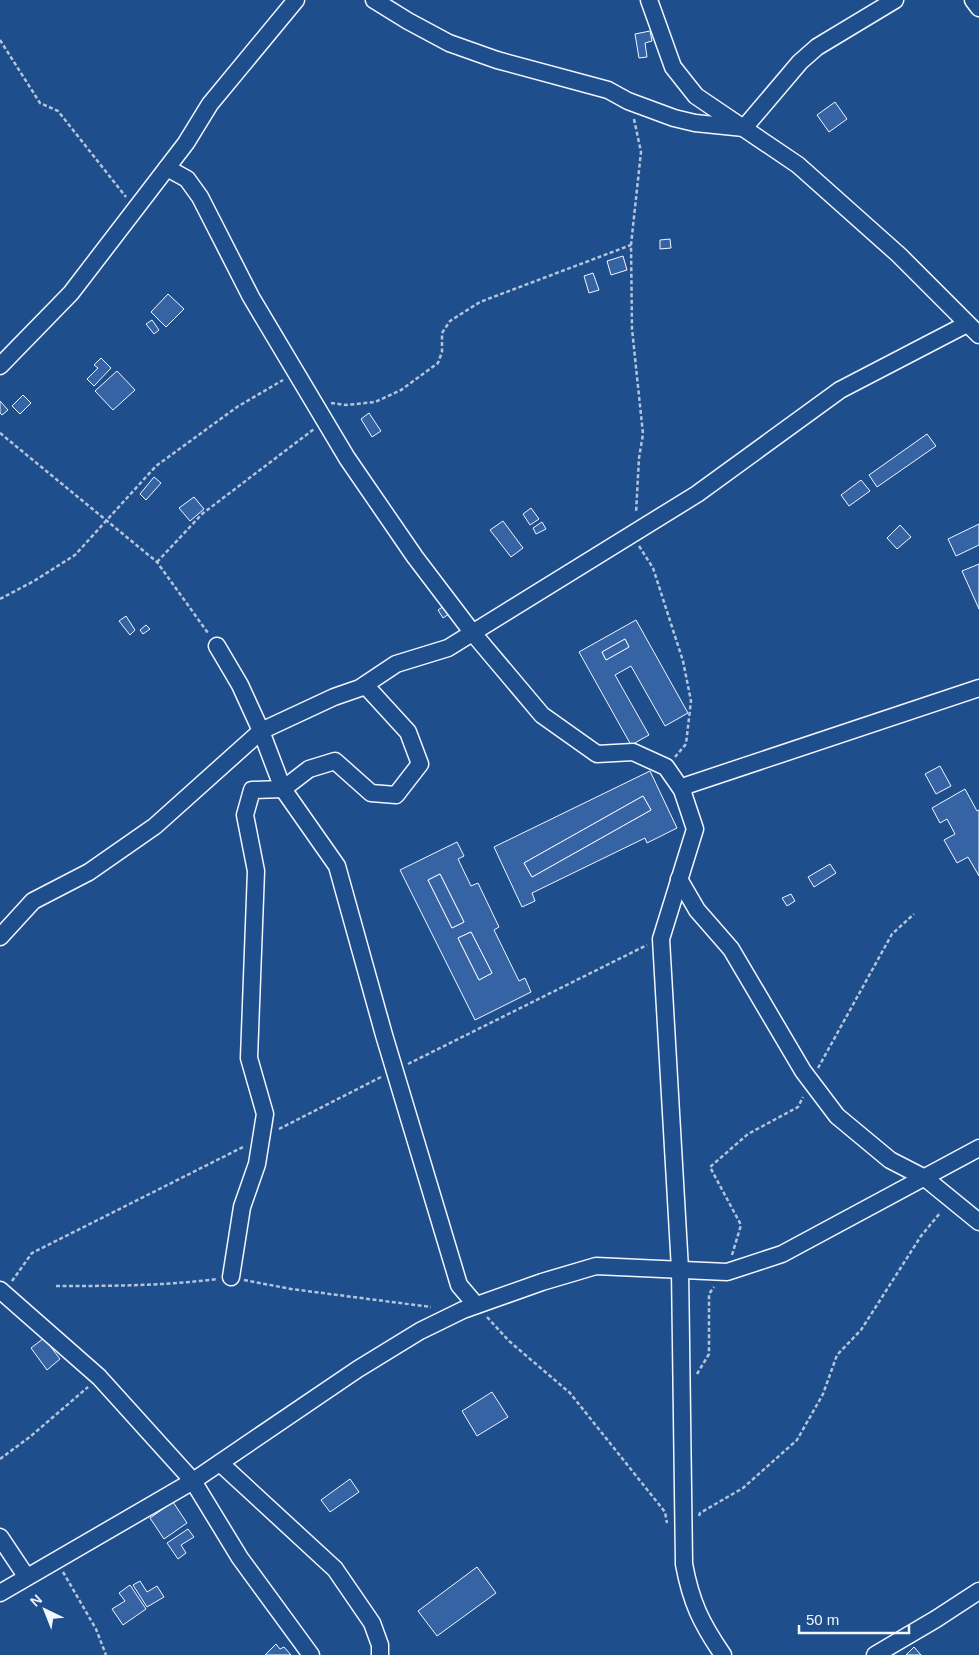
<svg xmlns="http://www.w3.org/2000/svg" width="979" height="1655" font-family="Helvetica,sans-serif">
	<rect width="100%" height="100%" fill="#1f4e8c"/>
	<g fill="#3563a3" stroke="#f2f6ff" fill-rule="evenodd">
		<polygon points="650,31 652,41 645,43 647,57 639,58 635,34"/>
		<polygon points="835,102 847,119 829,132 817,115"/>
		<polygon points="670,239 671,248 660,249 660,240"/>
		<polygon points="623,256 627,270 611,275 607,261"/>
		<polygon points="593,273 599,290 589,293 584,276"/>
		<polygon points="168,294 184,309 166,327 151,312"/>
		<polygon points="152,320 159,330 154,334 146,324"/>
		<polygon points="101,358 111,368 94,386 87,379 98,368 94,365"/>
		<polygon points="117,371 135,390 113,410 95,391"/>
		<polygon points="23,395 31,403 20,414 12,406"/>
		<polygon points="0,401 8,410 2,415 0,413"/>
		<polygon points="369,413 381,431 372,437 361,419"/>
		<polygon points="927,434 936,446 877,487 869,475"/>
		<polygon points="154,477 161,483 146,500 140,494"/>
		<polygon points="861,480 870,491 849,506 841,495"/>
		<polygon points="194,497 204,509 190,521 179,508"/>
		<polygon points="531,508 539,519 530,525 523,514"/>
		<polygon points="503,521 523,548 511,557 490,530"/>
		<polygon points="542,522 546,529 536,534 533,528"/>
		<polygon points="979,524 979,545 956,556 948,539"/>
		<polygon points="900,525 911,537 897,549 887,538"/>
		<polygon points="979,564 979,609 962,571"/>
		<polygon points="444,606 449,614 443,618 438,610"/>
		<polygon points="126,616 135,630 130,635 119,621"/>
		<path d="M636,620L688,713L665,726L631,666L615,675L649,735L631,745L579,652ZM625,639L629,647L606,660L602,652Z"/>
		<polygon points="146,625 150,629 143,634 140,630"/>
		<polygon points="625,639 629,647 606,660 602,652"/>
		<polygon points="940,766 951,786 936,794 925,774"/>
		<path d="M650,771L677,828L647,843L645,838L532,893L535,901L522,907L494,847ZM643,796L651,810L532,877L524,863Z"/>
		<polygon points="965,789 977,811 979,810 979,876 968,857 957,863 944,840 955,834 947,819 940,823 932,808"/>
		<polygon points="643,796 651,810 532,877 524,863"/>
		<path d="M457,842L464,856L458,859L471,886L478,883L499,927L494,930L519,981L525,978L531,992L475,1020L400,870ZM440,874L464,922L452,928L428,880ZM471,932L492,973L479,980L458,938Z"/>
		<polygon points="830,864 836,873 814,887 808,877"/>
		<polygon points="440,874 464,922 452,928 428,880"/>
		<polygon points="791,894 795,901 787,906 782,898"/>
		<polygon points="471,932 492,973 479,980 458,938"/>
		<polygon points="44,1338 60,1359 47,1370 31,1348"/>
		<polygon points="492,1392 508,1417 477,1436 462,1411"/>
		<polygon points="350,1479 359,1492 330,1512 321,1500"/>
		<polygon points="173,1502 187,1523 164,1539 150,1518"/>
		<polygon points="188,1529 194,1537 181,1545 186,1553 178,1559 167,1543"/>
		<polygon points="477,1567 496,1593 437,1636 418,1611"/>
		<polygon points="140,1581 147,1592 157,1586 164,1597 147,1607 133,1585"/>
		<polygon points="130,1585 146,1609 123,1625 112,1609 125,1601 119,1593"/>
		<polygon points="276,1644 280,1649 284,1647 291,1655 265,1655"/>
		<polygon points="914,1647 921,1655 906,1655"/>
	</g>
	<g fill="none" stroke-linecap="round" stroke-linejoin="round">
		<defs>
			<g id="minor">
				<polyline points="374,0 408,21 449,43 497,60 608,90 628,101 674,118 695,123 744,128 800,62 817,47 895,0"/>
				<polyline points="649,0 673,67 696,96 798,165 899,255 979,335"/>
				<polyline points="973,0 979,8"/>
				<path d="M167,168L187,179L200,197L251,297L347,458L415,557L472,632L542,715L597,754L633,752L666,767L682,790L695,829L661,939L680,1269L684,1564C691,1602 701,1623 723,1655"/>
				<polyline points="0,366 71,293 186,143 210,104 296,0"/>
				<polyline points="217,646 240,685 261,731 283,789 337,866 384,1035 459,1285 476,1305"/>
				<polyline points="682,790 688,785 979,688"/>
				<polyline points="679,879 697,910 731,949 803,1071 837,1116 890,1160 925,1178 979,1222"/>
				<polyline points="0,937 33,901 89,872 155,826 261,731 334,697 360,688 396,664 448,648 697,494 840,390 967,324"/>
				<polyline points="231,1277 242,1207 257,1164 265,1114 249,1058 256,871 245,815 252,790 283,789 309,769 335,761 371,793 396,795 420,764 408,732 365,685"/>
				<polyline points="0,1290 99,1377 193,1481 240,1558 311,1655"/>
				<polyline points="220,1463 335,1569 372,1623 380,1645 380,1655"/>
				<polyline points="0,1537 26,1576"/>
				<polyline points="0,1593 193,1481 358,1369 420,1331 463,1310 542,1282 596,1266 727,1272 782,1254 979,1148"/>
				<polyline points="875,1655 936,1619 979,1591"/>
			</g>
		</defs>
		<use href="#minor" stroke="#f2f6ff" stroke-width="19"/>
		<g stroke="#b3c4dc" stroke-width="2.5" stroke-dasharray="4 2.5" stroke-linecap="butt">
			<polyline points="0,40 40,103 58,111 126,197"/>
			<polyline points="634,119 641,152 631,245 632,329 643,434 639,458 636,513"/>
			<polyline points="331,403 346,405 375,402 401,390 438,363 442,352 442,333 450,321 480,302 631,245"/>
			<polyline points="0,433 157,562 208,633"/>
			<polyline points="639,546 653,568 683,661 691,701 686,744 675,757"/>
			<polyline points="157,562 202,514 314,429"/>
			<polyline points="0,599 34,581 75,555 156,466 237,407 283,380"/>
			<polyline points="408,1064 647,945"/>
			<polyline points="818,1068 892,934 914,914"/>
			<polyline points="279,1129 381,1077"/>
			<polyline points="732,1255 741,1225 710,1167 748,1134 798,1107 803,1097"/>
			<polyline points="244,1280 291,1289 431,1307"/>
			<polyline points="12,1281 32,1253 245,1146"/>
			<path d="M56,1286C110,1286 163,1286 217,1279"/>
			<polyline points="487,1317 509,1341 570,1393 665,1512 667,1523"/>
			<polyline points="697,1374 709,1354 709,1294 714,1287"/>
			<polyline points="0,1459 31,1436 88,1387"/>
			<polyline points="699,1516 700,1513 743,1488 797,1440 823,1394 837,1355 861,1330 921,1236 940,1213"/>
			<polyline points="63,1572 96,1629 106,1655"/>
		</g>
		<use href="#minor" stroke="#1f4e8c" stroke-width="16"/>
	</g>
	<g transform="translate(45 1610) rotate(317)" stroke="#1f4e8c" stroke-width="4" paint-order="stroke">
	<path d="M0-4L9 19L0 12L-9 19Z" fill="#f2f6ff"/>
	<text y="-8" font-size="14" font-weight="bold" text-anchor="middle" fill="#f2f6ff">N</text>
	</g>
	<path d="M799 1625v8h110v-8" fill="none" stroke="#f2f6ff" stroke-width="2.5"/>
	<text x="806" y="1625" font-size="15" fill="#f2f6ff" stroke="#1f4e8c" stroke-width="4" paint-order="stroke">50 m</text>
</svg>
